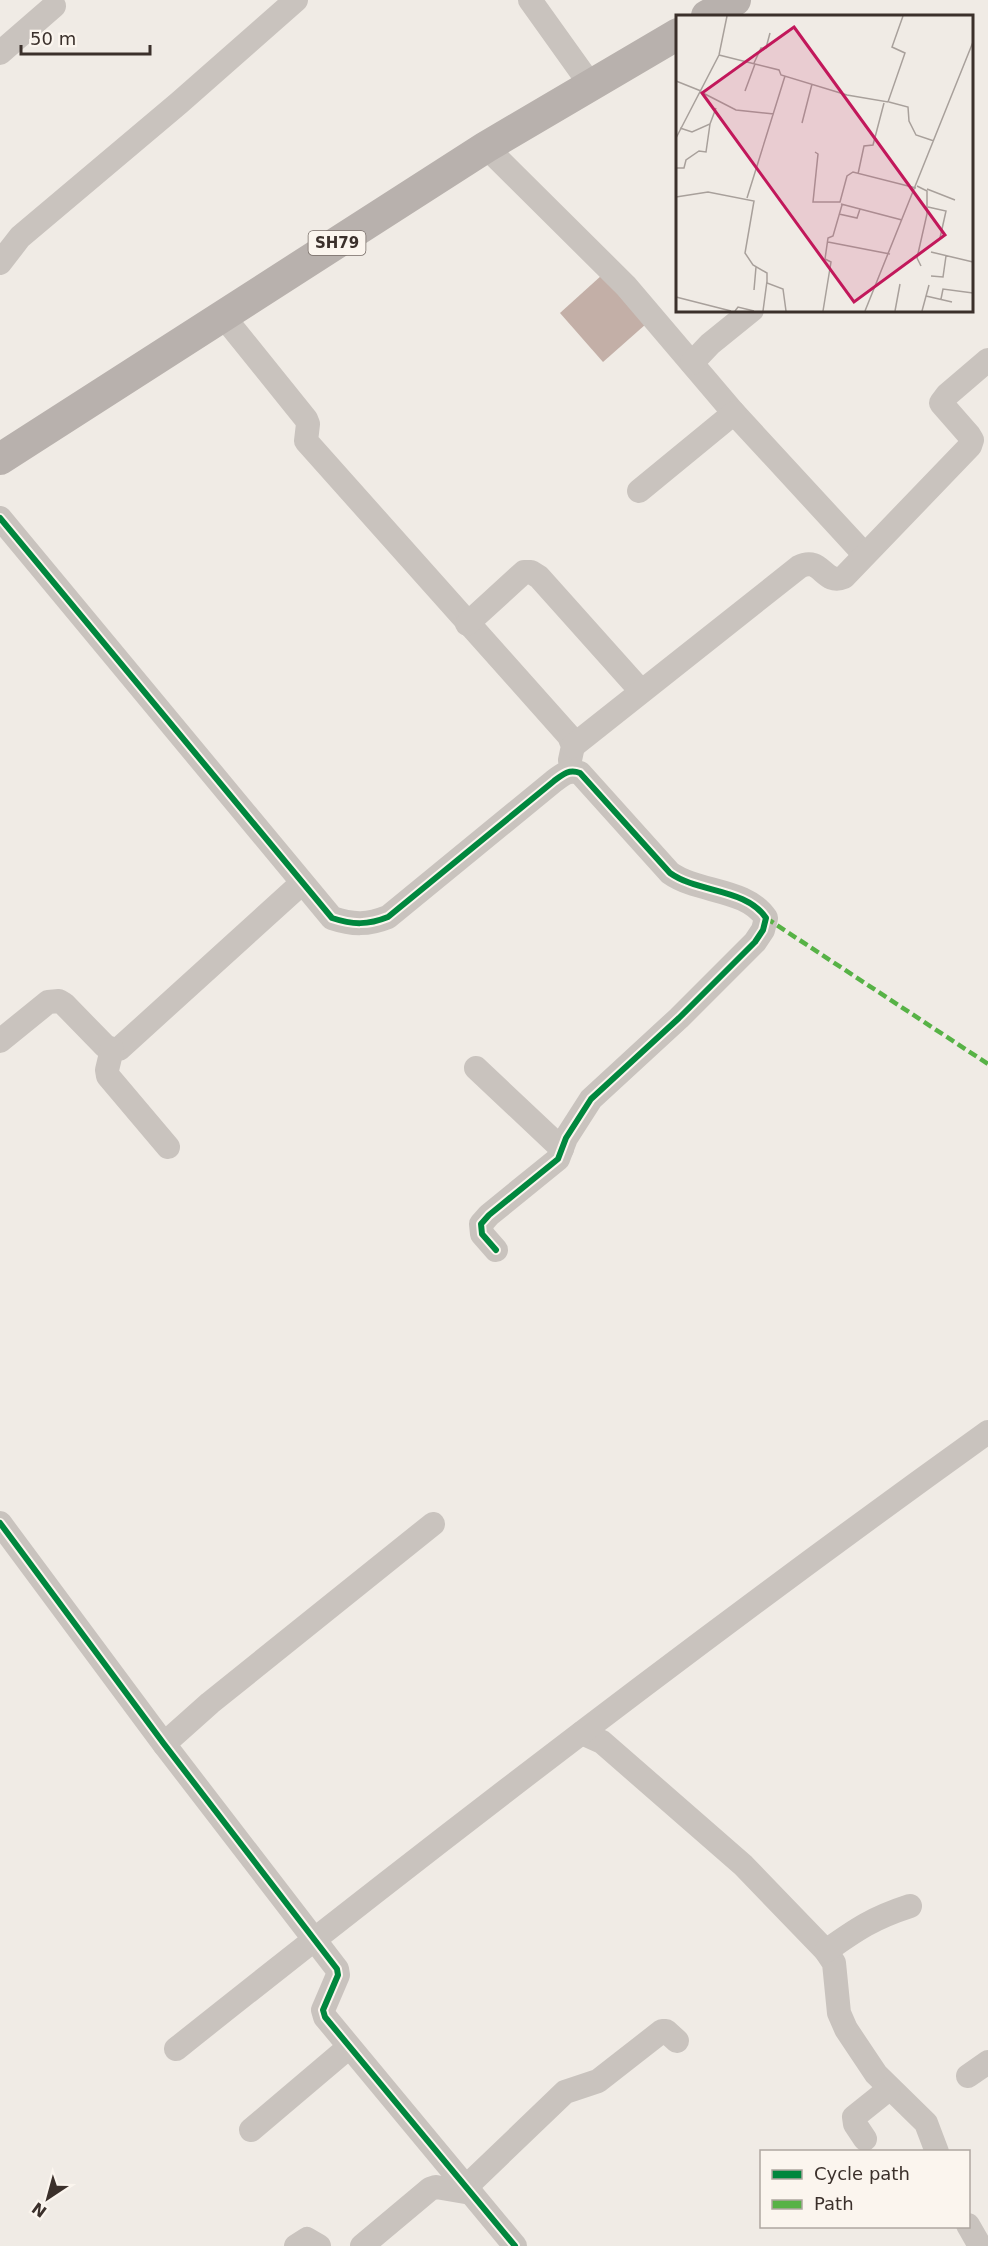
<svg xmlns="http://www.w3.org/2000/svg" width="988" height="2246" font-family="'DejaVu Sans',sans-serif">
	<rect width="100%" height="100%" fill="#f0ebe5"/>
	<polygon fill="#c3afa7" points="602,275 646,324 603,362 560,313"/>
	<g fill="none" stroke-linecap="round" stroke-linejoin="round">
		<g stroke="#c9c3be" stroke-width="24">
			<polyline points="530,0 590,84"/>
			<polyline points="0,53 54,6"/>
			<polyline points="486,147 626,286 734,413 864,554"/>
			<polyline points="0,263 20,237 179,103 296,0"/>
			<polyline points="223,316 306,419 308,424 306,441 569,736 573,746 570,760"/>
			<polyline points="692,363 710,344 752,310"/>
			<polyline points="639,491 734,413"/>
			<path d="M0,518L332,918C353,925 368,925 388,917L554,781C563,774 569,769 580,773L670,873C698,893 746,888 766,918L763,930L755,942L679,1018L591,1099L566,1138L558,1159L489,1215L481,1224L482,1234L496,1250"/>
			<polyline points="467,624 524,572 531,572 539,577 641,691"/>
			<path d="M573,746L799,567C822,555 823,586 844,577L970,446L972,440L969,435L941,403L947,395L988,360"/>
			<polyline points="0,1041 48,1002 59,1001 64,1004 105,1046 112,1049 119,1049 302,883"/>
			<polyline points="112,1049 107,1070 108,1076 168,1147"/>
			<polyline points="476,1068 562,1149"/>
			<polyline points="0,1523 164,1744 337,1969 338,1975 323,2010 325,2017 515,2246"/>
			<polyline points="582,1733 602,1742 743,1865 826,1951 834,1963 839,2013 846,2029 876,2074 926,2123 937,2152"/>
			<polyline points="164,1744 210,1703 433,1524"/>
			<path d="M826,1951C857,1929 873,1918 910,1906"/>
			<path d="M176,2049C442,1837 712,1630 988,1432"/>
			<polyline points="968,2076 988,2062"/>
			<polyline points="251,2130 349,2047"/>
			<polyline points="865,2139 855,2124 854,2117 889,2089"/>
			<polyline points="466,2187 565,2092 598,2081 662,2031 666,2031 677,2041"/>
			<polyline points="968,2225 980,2246"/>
			<polyline points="296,2246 307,2239 319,2246"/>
			<polyline points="362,2246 430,2189 436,2187 471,2193"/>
		</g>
		<g stroke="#b8b1ad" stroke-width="32">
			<polyline points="707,16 735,0"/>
			<polyline points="0,459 486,147 678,34"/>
		</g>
		<polyline stroke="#57b246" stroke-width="4.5" stroke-dasharray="9 4.5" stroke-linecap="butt" points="766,918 988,1064"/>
		<defs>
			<g id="cycleway">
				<path d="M0,518L332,918C353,925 368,925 388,917L554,781C563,774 569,769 580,773L670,873C698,893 746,888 766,918L763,930L755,942L679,1018L591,1099L566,1138L558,1159L489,1215L481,1224L482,1234L496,1250"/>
				<polyline points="0,1523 164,1744 337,1969 338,1975 323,2010 325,2017 515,2246"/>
			</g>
		</defs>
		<use href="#cycleway" stroke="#fbf5ee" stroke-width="10"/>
		<use href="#cycleway" stroke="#00873e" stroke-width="6"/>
	</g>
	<g text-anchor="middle" stroke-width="4.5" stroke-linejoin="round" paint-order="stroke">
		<rect fill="#fbf5ee" stroke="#756b66" stroke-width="1.5" x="308.5" y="231" width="57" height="24" rx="4.5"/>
		<g font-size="15" font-weight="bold" fill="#3b302b">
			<text x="337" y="248">SH79</text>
		</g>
	</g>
	<g transform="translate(676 15)">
		<rect width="297" height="297" fill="#f0ebe5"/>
		<path fill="none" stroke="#a8a09b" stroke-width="1.5" d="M43,40L103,55L105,60L171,80L212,87L229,38L216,32L227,1M78,48L85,33H90L94,18M0,66L25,76M69,76L79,49M25,77L60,95L98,99M213,87L232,92L233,106L240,120L258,126M126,108L136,69M4,113L16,117L34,109L40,93M0,123L43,40L51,1M139,137L142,139L137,187H164L171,161L177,157L240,173M0,153H8L10,145L23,136L30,137L34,109M182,159L188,131L197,130L208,88M241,171L251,176V199L241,243L245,251M251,174L279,185M0,182L32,177L78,186L69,238L77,250L91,258V268L107,274L110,296M71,183L109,61M165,189L226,205M252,192L270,196L264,223M163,199L181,203L184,194M152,227L214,239M255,237L297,247M255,261L267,262L270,241M78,275L80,252M250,281L276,287M0,282L55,296M265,284L267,274L297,278M59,296L62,292L78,296M87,296L91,266M147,296L155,247L149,244L152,223L157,221L166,190M189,296L297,27M219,296L224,269M246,296L253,270"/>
		<path fill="#c2185b" fill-opacity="0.15" stroke="#c2185b" stroke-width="3" d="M118,12L269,220L178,287L26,78Z"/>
		<rect width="297" height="297" fill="none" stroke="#3b302b" stroke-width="3"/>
	</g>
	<rect x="760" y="2150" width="210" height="78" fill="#fbf5ee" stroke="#aea6a0" stroke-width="1.5"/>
	<rect x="772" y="2170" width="30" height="9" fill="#00873e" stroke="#aea6a0" stroke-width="1.5"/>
	<text x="814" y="2180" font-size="18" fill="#3b302b">Cycle path</text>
	<rect x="772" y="2200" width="30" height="9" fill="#57b246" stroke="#aea6a0" stroke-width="1.5"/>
	<text x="814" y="2210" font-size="18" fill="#3b302b">Path</text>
	<g transform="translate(48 2198) rotate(216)" stroke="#fbf5ee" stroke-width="4.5" paint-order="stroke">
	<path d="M0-4.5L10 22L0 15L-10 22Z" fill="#3b302b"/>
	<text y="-9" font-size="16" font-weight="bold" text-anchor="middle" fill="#3b302b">N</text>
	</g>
	<path d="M21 45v9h129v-9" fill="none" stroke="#3b302b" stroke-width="3"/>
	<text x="30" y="45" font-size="18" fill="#3b302b" stroke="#fbf5ee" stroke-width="4.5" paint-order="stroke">50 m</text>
</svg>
